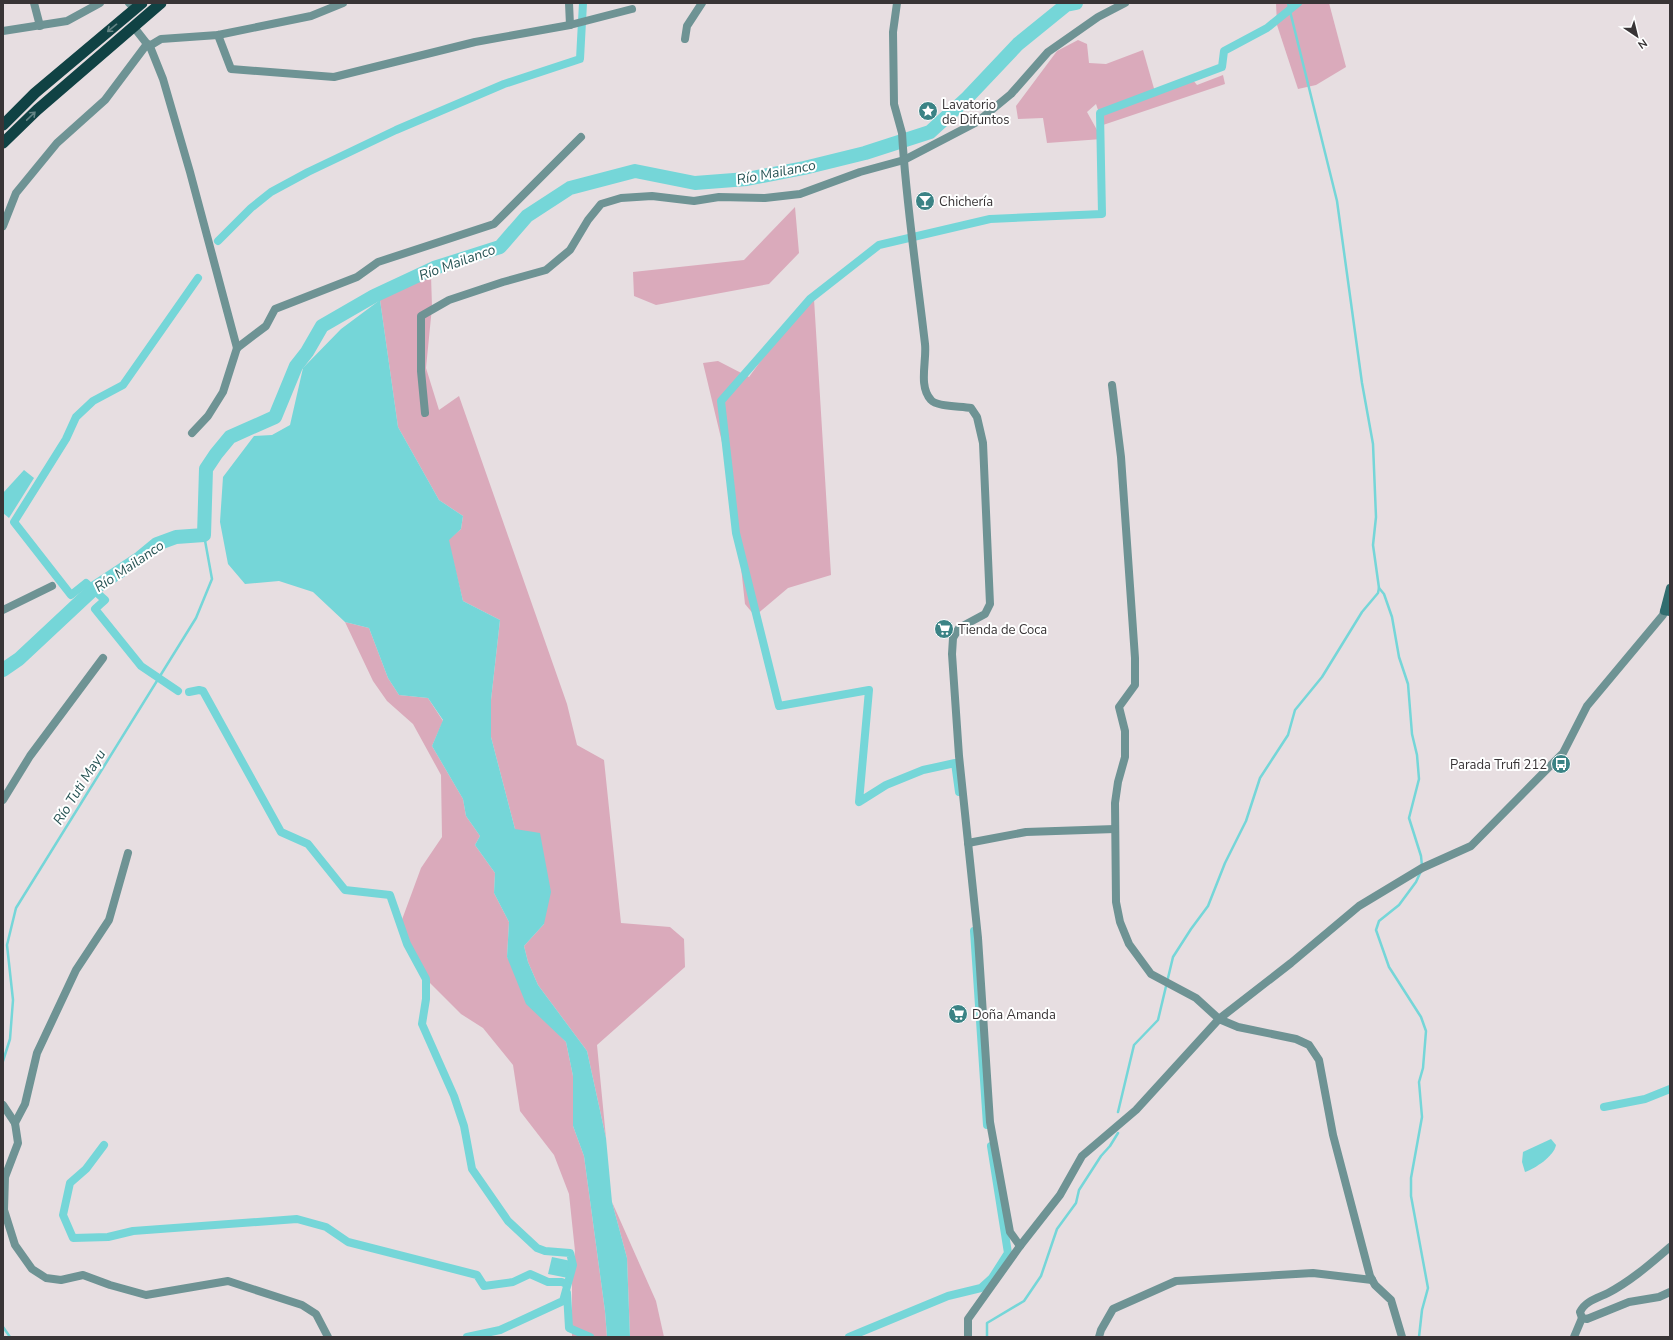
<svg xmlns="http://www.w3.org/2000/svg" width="1673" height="1340" font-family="'Nunito Sans',sans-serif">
	<rect width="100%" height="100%" fill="#e7dee1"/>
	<g fill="#daaabb">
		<polygon points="1276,3 1329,3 1346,67 1316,85 1298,89 1277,25"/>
		<polygon points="1078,40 1087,44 1089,63 1106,64 1143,50 1155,92 1192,79 1197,85 1223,75 1225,84 1103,125 1096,104 1087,112 1102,139 1047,143 1043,118 1018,119 1016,106 1057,51"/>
		<polygon points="795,207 799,253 769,284 656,305 634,296 633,272 744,260"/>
		<polygon points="431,275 432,307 426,368 439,410 459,396 567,704 577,745 604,760 621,923 670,927 684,939 685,967 597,1045 606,1138 587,1051 538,985 528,962 524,946 544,924 515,829 491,737 491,700 500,620 463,601 448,540 461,529 463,516 439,500 398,427 380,300"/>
		<polygon points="814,299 831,575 788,588 755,616 745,604 732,484 703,363 718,361 749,377 771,347"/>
		<polygon points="345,622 369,628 388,678 399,695 428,698 443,721 432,746 463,799 466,816 480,836 475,845 495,873 494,893 509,922 507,957 551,1026 566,1042 573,1076 573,1126 584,1156 605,1311 607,1337 572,1337 572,1278 575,1251 569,1194 554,1155 520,1111 513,1065 483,1028 461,1014 426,979 407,944 400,925 421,868 442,837 441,775 413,724 387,701 373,681"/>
		<polygon points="612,1202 656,1301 664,1337 630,1337 627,1258"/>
	</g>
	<g fill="#75d6d8">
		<polygon points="380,300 398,427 439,500 463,516 461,529 449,540 463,601 500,620 491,700 491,737 515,829 540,833 551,892 544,924 524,946 528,962 538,985 587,1051 606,1138 612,1202 627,1258 630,1337 607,1337 605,1311 584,1156 573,1126 573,1076 566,1042 526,1004 507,957 509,922 494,893 495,873 475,845 480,836 466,816 463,799 432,746 443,720 428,698 399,695 388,678 369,628 345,622 313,592 279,581 245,584 228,564 220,522 223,477 254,436 272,435 290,425 303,368 341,329"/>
		<polygon points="24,470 34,478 9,518 3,513 3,493"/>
		<path d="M1551,1139L1556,1145C1554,1156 1536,1168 1525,1172L1522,1162L1523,1152Z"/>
		<polygon points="552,1257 571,1261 568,1278 548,1274"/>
	</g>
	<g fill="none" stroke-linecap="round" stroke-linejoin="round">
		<g stroke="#75d6d8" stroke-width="2.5">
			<polyline points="1379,588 1384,594 1392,617 1399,657 1408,684 1412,734 1417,755 1419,779 1409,818 1421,856 1422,866"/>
			<polyline points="3,1061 10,1039 13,1000 7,945 16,908 196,618 212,579 204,535"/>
			<polyline points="1118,1112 1134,1045 1158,1020 1173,957 1191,929 1208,906 1225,863 1246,821 1260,778 1288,735 1295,710 1322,677 1362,612 1378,593 1379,588 1373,545 1376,517 1373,444 1362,383 1337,201 1288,3"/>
			<polyline points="3,1327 10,1337"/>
			<polyline points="987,1337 987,1323 1024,1301 1041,1276 1057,1229 1076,1203 1079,1190 1101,1156 1110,1146 1118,1133"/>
			<polyline points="1419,1337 1422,1310 1428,1288 1411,1196 1411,1178 1422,1117 1419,1082 1423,1068 1426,1031 1421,1017 1389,967 1376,930 1379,921 1399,905 1416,882 1421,871"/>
		</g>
		<g stroke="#75d6d8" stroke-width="8">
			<polyline points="218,241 251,208 271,192 308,172 396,130 504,84 580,59 583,3"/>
			<polyline points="178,691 141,666 95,609 105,600 86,583 71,595 14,522 66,439 76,417 93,401 123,385 198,278"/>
			<polyline points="189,692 199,690 203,691 281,832 308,844 345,890 390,895 407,944 426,979 426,999 422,1024 454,1096 464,1126 472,1169 508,1221 537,1248 545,1251 570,1253 573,1265 563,1301 500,1330 467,1337"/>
			<polyline points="959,792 955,763 923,770 886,785 859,802 869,690 779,706 736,533 721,401 810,299 879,245 990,219 1102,214 1100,113 1222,67 1224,51 1267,28 1298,3"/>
			<polyline points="974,931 987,1125"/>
			<polyline points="1604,1107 1645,1099 1670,1089"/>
			<polyline points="104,1145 86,1169 70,1183 63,1215 73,1238 108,1237 133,1231 297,1219 326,1227 348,1242 477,1275 484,1286 513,1282 530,1274 548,1282 562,1282 566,1284"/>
			<polyline points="567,1293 569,1328 590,1337"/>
			<polyline points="849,1337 948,1296 981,1288 992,1278 1008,1253 991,1146"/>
		</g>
		<polyline stroke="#75d6d8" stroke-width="14" points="3,670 19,659 96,587 140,558 157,544 176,537 204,535 206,469 216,454 230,437 275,417 296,366 307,352 322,326 374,296 434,268 500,247 527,216 570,188 635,171 695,183 747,179 804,168 865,153 930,132 966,99 1018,44 1066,5 1076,3"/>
		<g stroke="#6e9394" stroke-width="8">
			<polyline points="34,3 40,26"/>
			<polyline points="129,3 135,9"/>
			<polyline points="569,3 570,25"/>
			<path d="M897,3L893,32L894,104L902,133C906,203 917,274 925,344C927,361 918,386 931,400C937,407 961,406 971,408L977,417L983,443L990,604L985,614L959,628L953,638L952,654L959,756L978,938L990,1122L1010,1232L1020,1246"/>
			<polyline points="133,26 151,49 163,79 190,172 237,348"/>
			<polyline points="218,35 231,69 334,77 475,42 570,25 632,9"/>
			<polyline points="685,39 687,26 702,3"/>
			<polyline points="3,226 16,193 57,143 105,100 147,44 151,45 161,39 218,35 311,16 343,3"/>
			<polyline points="1112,385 1121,457 1135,658 1135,685 1119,707 1125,731 1125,757 1118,782 1115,803 1116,902 1120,922 1129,944 1151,974 1196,998 1219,1019 1238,1027 1296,1039 1309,1045 1319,1060 1333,1135 1370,1276 1375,1285 1391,1300 1402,1337"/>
			<polyline points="425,413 421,371 421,316 449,300 503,282 546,270 570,250 588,220 601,204 621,198 652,196 694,201 719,197 765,198 800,194 860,172 904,160 977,122 1011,94 1048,52 1098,17 1125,3"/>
			<polyline points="192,433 208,416 223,392 237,348 266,326 275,309 357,277 378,262 494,224 581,137"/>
			<polyline points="3,610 52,586"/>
			<polyline points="3,800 30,756 103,658"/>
			<polyline points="968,843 1026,832 1115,829"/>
			<polyline points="3,1105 15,1123 18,1143 5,1177 4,1210 15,1245 32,1269 46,1278 61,1280 83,1275 110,1285 146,1295 228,1281 302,1305 316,1314 328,1337"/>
			<polyline points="15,1123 25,1104 37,1053 76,970 109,920 128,853"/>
			<polyline points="968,1337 968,1319 1020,1246 1060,1195 1082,1156 1136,1110 1219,1019 1291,963 1359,906 1422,868 1471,846 1563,753 1587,706 1663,615 1664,611"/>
			<polyline points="1099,1337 1101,1330 1113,1309 1176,1281 1313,1273 1372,1280"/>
			<polyline points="1574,1337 1582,1318"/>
		</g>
		<g stroke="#6e9394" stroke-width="8">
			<polyline points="3,31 67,21 100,3"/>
			<path d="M1670,1247C1650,1264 1631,1281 1608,1293C1598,1298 1585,1301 1580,1312L1582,1318L1587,1319L1629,1302L1659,1297L1670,1292"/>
		</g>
		<polyline stroke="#316d6f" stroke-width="8" points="1670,588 1664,611 1670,612"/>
		<g stroke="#104244" stroke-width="11">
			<polyline points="3,125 35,93 142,3"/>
			<polyline points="3,143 37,110 161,3"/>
		</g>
	</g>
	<defs><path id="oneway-shaft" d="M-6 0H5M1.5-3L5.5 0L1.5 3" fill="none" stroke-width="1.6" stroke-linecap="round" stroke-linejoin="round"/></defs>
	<g stroke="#648485">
		<use href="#oneway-shaft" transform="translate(112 28) rotate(141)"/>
		<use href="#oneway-shaft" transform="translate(31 116) rotate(-44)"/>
	</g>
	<defs>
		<symbol id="sight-disc" viewBox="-11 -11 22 22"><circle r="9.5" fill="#3b8385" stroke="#fff"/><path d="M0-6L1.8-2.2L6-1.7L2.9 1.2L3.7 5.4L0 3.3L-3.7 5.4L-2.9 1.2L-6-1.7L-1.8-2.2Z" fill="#fff"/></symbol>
		<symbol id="bar-disc" viewBox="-11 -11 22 22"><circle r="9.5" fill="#3b8385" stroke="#fff"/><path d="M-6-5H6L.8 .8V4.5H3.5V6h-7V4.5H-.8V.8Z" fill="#fff"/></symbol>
		<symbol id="supermarket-disc" viewBox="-11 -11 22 22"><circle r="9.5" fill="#3b8385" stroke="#fff"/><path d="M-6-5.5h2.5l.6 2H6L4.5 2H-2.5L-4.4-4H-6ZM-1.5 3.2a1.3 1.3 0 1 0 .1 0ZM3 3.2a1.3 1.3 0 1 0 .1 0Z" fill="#fff"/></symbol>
		<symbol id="bus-disc" viewBox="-11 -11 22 22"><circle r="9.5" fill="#3b8385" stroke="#fff"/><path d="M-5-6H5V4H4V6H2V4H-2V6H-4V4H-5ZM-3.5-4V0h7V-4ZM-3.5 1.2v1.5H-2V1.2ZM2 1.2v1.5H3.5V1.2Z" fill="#fff"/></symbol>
	</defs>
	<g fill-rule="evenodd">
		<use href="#sight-disc" x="917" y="100" width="22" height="22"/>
		<use href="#bar-disc" x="914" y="190" width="22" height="22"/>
		<use href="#supermarket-disc" x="933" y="618" width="22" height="22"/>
		<use href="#bus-disc" x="1550" y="753" width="22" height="22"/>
		<use href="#supermarket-disc" x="947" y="1003" width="22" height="22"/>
	</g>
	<g text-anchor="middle" stroke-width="4" stroke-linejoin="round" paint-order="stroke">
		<g font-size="13" fill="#383436" stroke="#fff" text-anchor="start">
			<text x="942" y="109">Lavatorio<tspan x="942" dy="15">de Difuntos</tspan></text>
			<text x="939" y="206">Chichería</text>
			<text x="958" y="634">Tienda de Coca</text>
			<text x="1547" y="769" text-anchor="end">Parada Trufi 212</text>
			<text x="972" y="1019">Doña Amanda</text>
		</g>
		<g font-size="14" font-style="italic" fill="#285455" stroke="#fff">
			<text transform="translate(776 172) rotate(-11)" y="5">Río Mailanco</text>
			<text transform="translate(457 262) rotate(-20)" y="5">Río Mailanco</text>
			<text transform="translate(129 566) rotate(-34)" y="5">Río Mailanco</text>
			<text transform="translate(79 787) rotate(-58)" y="5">Río Tuti Mayu</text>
		</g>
	</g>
	<rect width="1673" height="1340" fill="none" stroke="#383436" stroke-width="8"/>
	<g transform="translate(1637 36) rotate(145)" stroke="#ffffff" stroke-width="3" paint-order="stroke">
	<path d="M0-3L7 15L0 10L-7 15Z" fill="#383436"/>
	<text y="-6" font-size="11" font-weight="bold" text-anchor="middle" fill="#383436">N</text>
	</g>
</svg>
